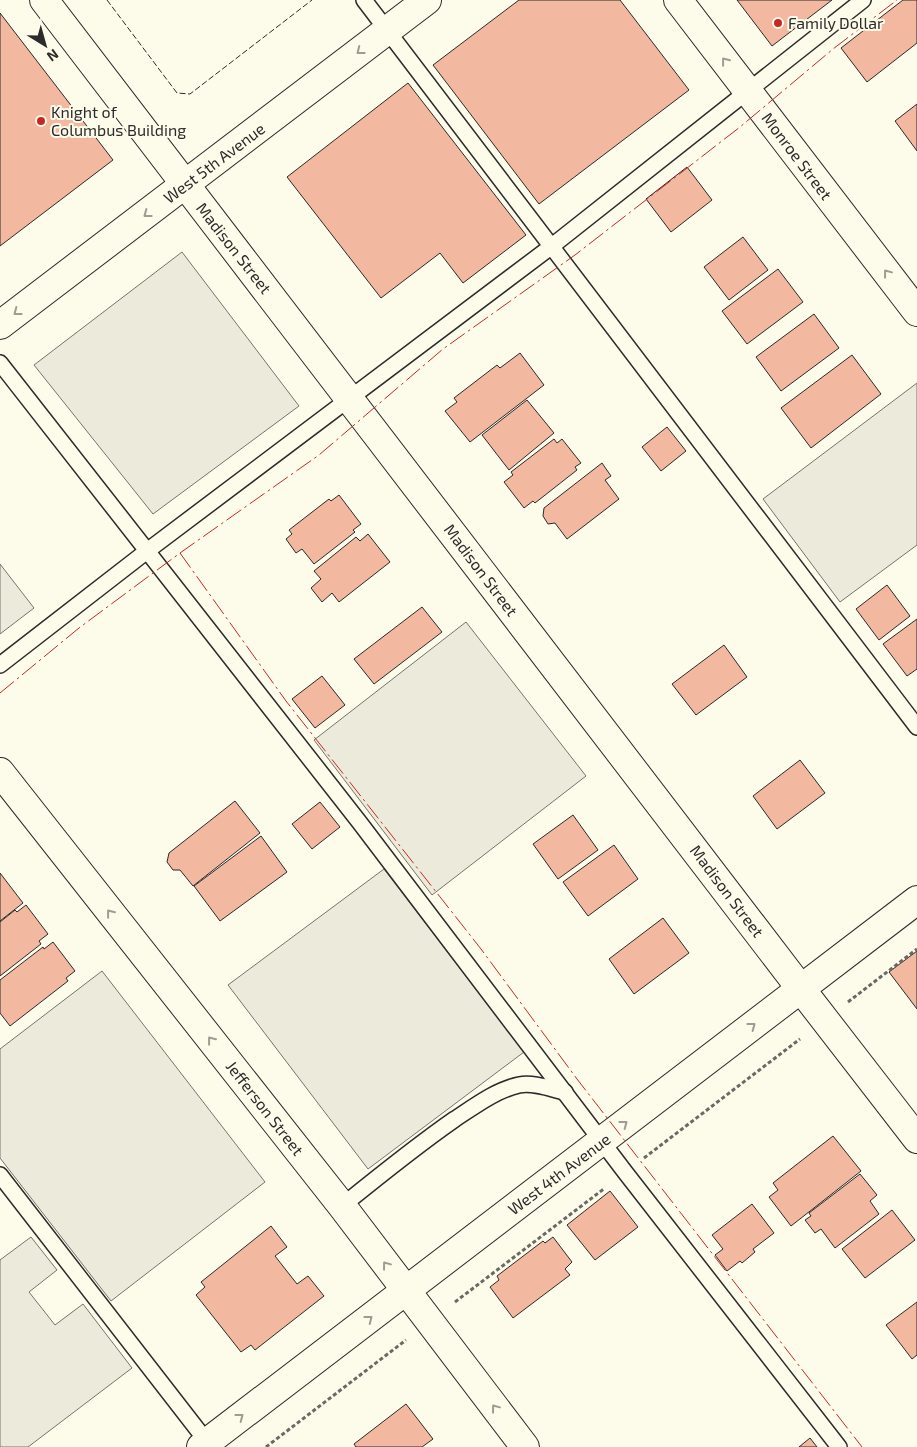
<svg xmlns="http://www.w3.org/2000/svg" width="917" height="1447" font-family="'Exo 2',sans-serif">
	<rect width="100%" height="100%" fill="#fdfbea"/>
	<g fill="#ecebdb" stroke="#74746e">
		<polygon points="182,252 299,406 153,514 34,365"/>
		<polygon points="917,383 917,545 840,602 763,499"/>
		<polygon points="0,564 34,608 0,634"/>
		<polygon points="466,622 586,776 432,895 314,740"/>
		<polygon points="384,869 524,1052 368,1169 228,985"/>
		<polygon points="102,971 265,1182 111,1301 0,1158 0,1049"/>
		<polygon points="31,1237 57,1270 29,1292 55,1325 83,1304 132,1368 28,1447 0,1447 0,1260"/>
	</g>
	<g fill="#f2b8a0" stroke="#2b2b2b">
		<polygon points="519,0 620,0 689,90 539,204 433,65"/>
		<polygon points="737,0 832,0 772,46"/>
		<polygon points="903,0 917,0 917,43 867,82 841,48"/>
		<polygon points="0,13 113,160 0,246"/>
		<polygon points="408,83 526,235 463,283 440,253 381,298 287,177"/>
		<polygon points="917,104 917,151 895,121"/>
		<polygon points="687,167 712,200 671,232 646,199"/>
		<polygon points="743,237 768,270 729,300 704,267"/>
		<polygon points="778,269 803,302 747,344 722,311"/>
		<polygon points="814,314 839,348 781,391 756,357"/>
		<polygon points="520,353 544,385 470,442 445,411 457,402 454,398 497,365 500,368"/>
		<polygon points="852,355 881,394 811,448 781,408"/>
		<polygon points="527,400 554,433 509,470 482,435"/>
		<polygon points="667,427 686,451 661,471 642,447"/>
		<polygon points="554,439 557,443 562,439 581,463 575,467 577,470 535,503 533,501 524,508 504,482 513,475 511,472"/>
		<polygon points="602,463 611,476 605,480 619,499 567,539 555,523 548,524 543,516 544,508"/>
		<polygon points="339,495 361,524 353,530 355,532 314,564 302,549 296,553 286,539 292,534 289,530 329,499 331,501"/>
		<polygon points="368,534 390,562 339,602 332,593 322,602 311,588 321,579 314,571 356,537 360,541"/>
		<polygon points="887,585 910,616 879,640 856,609"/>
		<polygon points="422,607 442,632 374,684 354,659"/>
		<polygon points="917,619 917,669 907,676 883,644"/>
		<polygon points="724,645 747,677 696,715 672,684"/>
		<polygon points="322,676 345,705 315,728 292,699"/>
		<polygon points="800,760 825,793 777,829 753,796"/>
		<polygon points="235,801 260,833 193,886 180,870 173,870 167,862 169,853"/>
		<polygon points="320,802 340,827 312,849 292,824"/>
		<polygon points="573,815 598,850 558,879 533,844"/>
		<polygon points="261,836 287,872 220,921 194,886"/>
		<polygon points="614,845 638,879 588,916 563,882"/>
		<polygon points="0,873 23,903 0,921"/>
		<polygon points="26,905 48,934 39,941 41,944 0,976 0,922 15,910 17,912"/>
		<polygon points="663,918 689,953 634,994 609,959"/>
		<polygon points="53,942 75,971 66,978 68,981 10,1026 0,1013 0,980 43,947 44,949"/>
		<polygon points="917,951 917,1009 889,972"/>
		<polygon points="833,1136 861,1171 791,1226 769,1197 778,1190 773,1183"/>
		<polygon points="860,1174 877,1195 870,1201 879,1214 835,1248 821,1229 815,1233 805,1220 811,1216 809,1213"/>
		<polygon points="610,1191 638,1227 595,1260 567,1225"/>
		<polygon points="752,1204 774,1233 753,1249 755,1252 742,1263 740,1261 727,1271 715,1255 723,1249 712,1235"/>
		<polygon points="892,1210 915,1240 865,1278 842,1249"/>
		<polygon points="271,1226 287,1247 275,1256 297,1284 308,1276 324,1296 255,1350 251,1345 241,1352 196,1295 205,1287 201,1282"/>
		<polygon points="553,1237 572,1262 565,1269 570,1275 513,1318 490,1287 499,1280 497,1276 543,1241 545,1243"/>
		<polygon points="917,1302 917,1355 912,1359 886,1325"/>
		<polygon points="406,1404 433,1439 422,1447 356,1447 354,1444"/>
		<polygon points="810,1438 817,1447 799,1447"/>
	</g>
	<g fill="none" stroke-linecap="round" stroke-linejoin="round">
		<defs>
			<g id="lane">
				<polyline points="364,0 917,727"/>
				<polyline points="0,363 360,823 625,1172 839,1447"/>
				<polyline points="0,665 147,551 552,246 863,0"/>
				<polyline points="0,1175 211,1447"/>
				<path d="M342,1206C379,1176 416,1146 455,1119C475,1106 496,1090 519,1085C534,1082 551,1089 565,1092"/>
			</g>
			<g id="street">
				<polyline points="678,0 917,312"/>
				<polyline points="0,772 342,1206 525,1447"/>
				<polyline points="801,989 917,1139"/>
			</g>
			<polyline id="secondary" points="44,0 801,989"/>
			<g id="primary">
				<polyline points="0,325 427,0"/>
				<polyline points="201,1447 917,900"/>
			</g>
		</defs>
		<use href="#lane" stroke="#2b2b2b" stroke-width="18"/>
		<use href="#street" stroke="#2b2b2b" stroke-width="30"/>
		<use href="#secondary" stroke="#2b2b2b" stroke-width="30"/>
		<use href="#primary" stroke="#2b2b2b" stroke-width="30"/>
		<g stroke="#6a6964" stroke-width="3" stroke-dasharray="4 2.5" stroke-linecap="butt">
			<polyline points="848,1002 917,949"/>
			<polyline points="644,1158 800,1039"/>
			<polyline points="455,1302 605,1188"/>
			<polyline points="266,1447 406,1340"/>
		</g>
		<use href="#lane" stroke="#fdfbea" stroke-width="15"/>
		<use href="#street" stroke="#fdfbea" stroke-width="28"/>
		<use href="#secondary" stroke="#fdfbea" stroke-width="28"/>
		<use href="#primary" stroke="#fdfbea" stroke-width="28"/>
		<polyline stroke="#2b2b2b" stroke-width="1" stroke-dasharray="6 2.5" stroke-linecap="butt" points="107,0 177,93 190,94 312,0"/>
		<g stroke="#c62828" stroke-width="1" stroke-dasharray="18 4 2.5 4" stroke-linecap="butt">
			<polyline points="180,553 286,701 481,949 577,1079 862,1447"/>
			<polyline points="0,693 79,628 180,553 319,455 443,349 575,255 740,127 833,49 897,0"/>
		</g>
	</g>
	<defs><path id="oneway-chevron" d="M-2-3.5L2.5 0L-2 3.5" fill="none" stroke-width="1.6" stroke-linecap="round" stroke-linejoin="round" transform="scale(1.25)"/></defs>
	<g stroke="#9e9d94">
		<use href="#oneway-chevron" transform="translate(360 51) rotate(142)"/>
		<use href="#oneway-chevron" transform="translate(725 61) rotate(-128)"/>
		<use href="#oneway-chevron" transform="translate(147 214) rotate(143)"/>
		<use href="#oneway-chevron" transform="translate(887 273) rotate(-127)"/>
		<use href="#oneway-chevron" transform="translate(17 312) rotate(143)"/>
		<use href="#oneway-chevron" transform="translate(110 913) rotate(-128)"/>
		<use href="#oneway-chevron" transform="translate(752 1026) rotate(-37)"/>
		<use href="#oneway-chevron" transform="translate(211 1040) rotate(-128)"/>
		<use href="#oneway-chevron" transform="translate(624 1124) rotate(-37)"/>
		<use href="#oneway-chevron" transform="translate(386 1265) rotate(-127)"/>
		<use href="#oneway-chevron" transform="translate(369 1319) rotate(-38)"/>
		<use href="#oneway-chevron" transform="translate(495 1408) rotate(-127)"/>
		<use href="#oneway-chevron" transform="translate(240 1417) rotate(-37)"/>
	</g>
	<g fill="#c62828" stroke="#fdfbea" stroke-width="2">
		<circle cx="778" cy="23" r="5"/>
		<circle cx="41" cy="121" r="5"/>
	</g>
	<g text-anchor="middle" stroke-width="4" stroke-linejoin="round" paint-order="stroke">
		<g font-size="16" fill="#2b2b2b" stroke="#fdfbea" text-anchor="start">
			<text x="788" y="29">Family Dollar</text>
			<text x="51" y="118">Knight of<tspan x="51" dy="18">Columbus Building</tspan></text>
		</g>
		<g font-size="16" fill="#2b2b2b" stroke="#fdfbea">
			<text transform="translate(797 156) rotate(53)" y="6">Monroe Street</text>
			<text transform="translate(214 163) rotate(-37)" y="6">West 5th Avenue</text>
			<text transform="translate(234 248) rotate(52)" y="6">Madison Street</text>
			<text transform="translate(481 570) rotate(53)" y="6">Madison Street</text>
			<text transform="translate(727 891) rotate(53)" y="6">Madison Street</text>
			<text transform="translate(265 1108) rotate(52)" y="6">Jefferson Street</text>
			<text transform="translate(559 1174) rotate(-37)" y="6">West 4th Avenue</text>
		</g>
	</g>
	<g transform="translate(45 45) rotate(143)" stroke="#fdfbea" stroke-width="4" paint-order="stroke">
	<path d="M0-4L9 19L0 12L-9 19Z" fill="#2b2b2b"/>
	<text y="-8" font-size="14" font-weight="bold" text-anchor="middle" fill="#2b2b2b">N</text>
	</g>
</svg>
